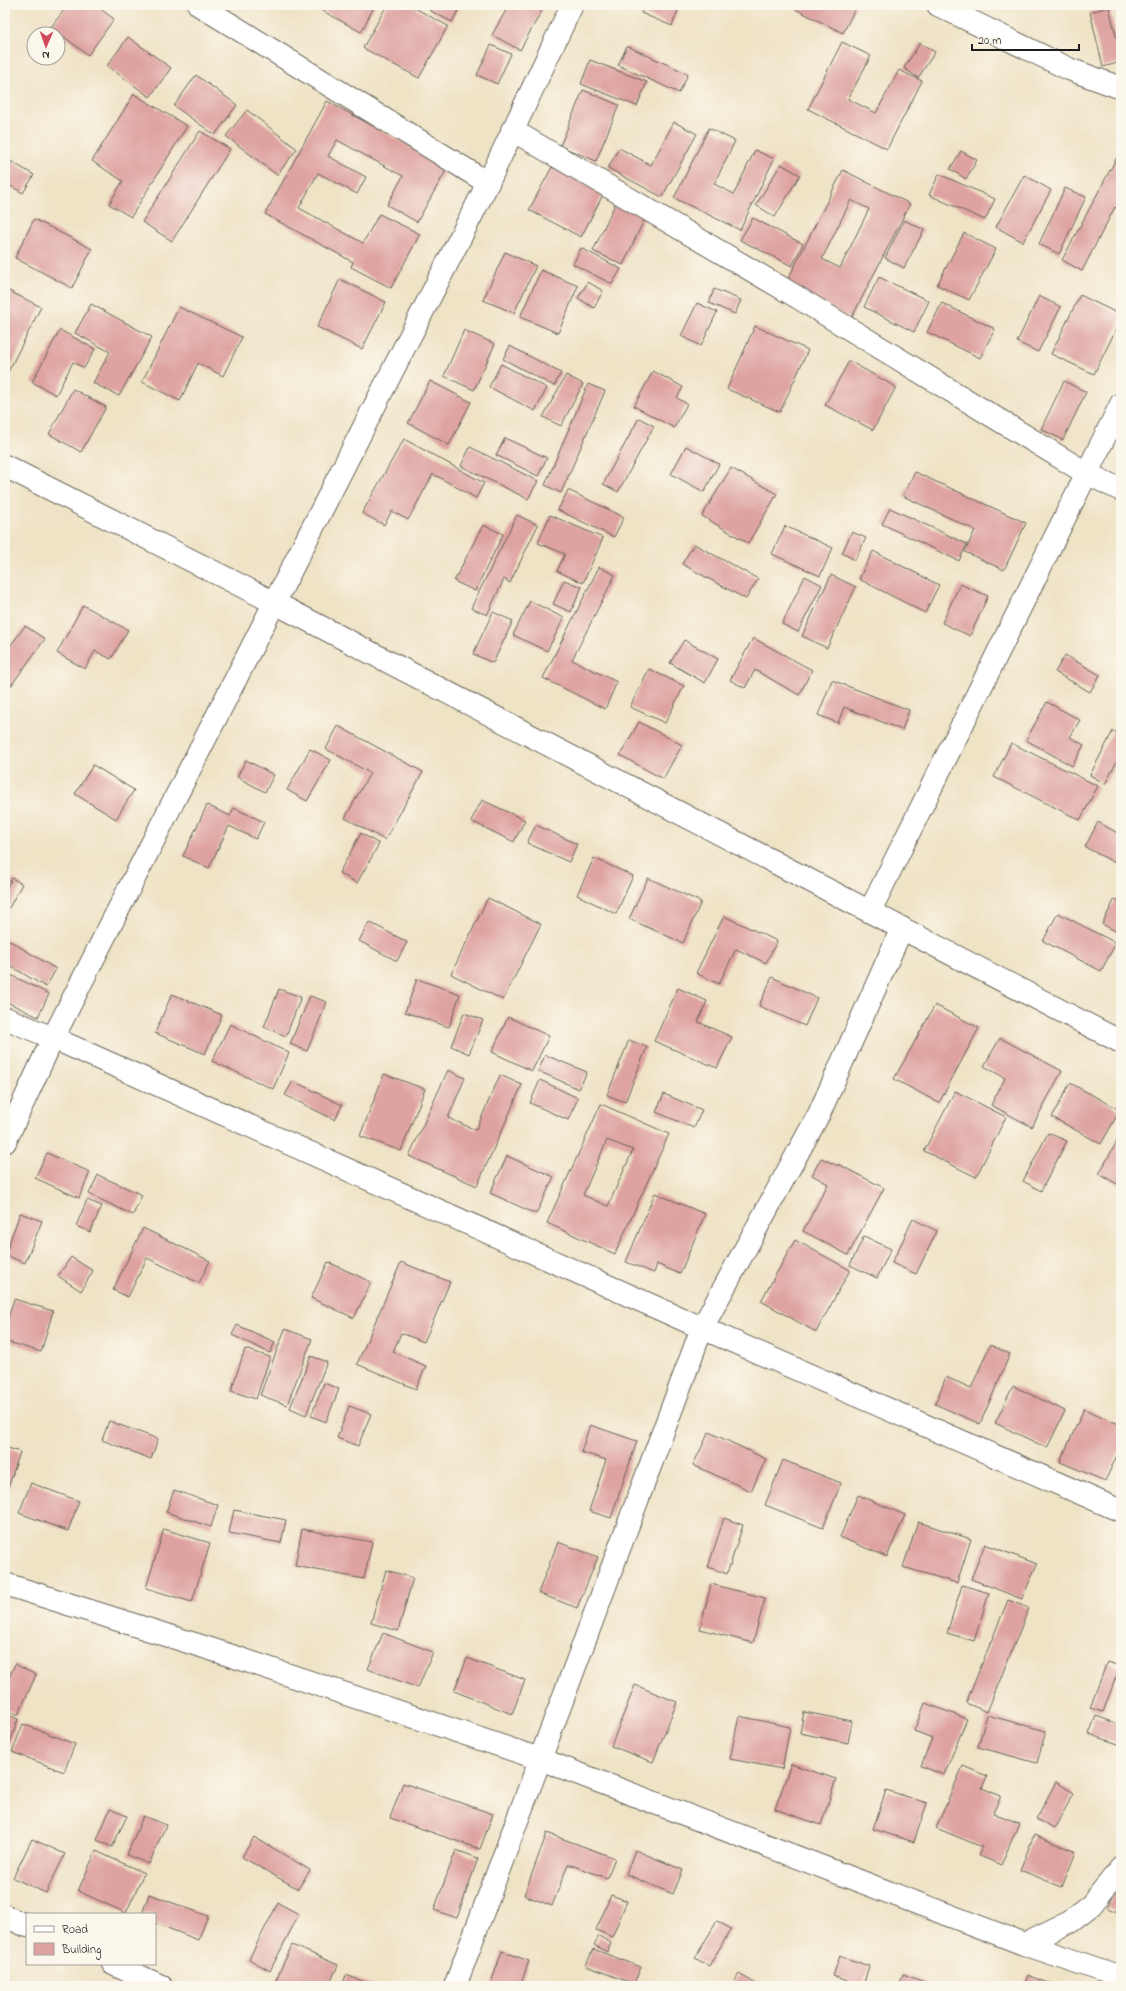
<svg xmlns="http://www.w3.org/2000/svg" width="1126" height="1991" font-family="'Indie Flower',sans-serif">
	<rect width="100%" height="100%" fill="#fbf7ec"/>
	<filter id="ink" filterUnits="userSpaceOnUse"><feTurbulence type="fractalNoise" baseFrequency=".025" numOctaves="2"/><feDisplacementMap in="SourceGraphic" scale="8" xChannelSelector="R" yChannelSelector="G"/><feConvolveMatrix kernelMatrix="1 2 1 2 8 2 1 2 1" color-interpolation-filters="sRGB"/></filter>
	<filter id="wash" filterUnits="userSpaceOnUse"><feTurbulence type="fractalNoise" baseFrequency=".012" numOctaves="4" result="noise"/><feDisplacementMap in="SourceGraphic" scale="16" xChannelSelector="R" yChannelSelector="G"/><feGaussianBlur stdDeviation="0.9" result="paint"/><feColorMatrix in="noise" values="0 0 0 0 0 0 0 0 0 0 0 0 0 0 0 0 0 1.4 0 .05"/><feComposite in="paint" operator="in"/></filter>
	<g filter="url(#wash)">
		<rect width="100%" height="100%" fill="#efe3c6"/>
		<g id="blocks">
			<g fill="#dea3a1" fill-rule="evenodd">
				<polygon points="68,5 95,5 114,19 88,55 51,27"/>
				<polygon points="312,5 375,5 361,32"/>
				<polygon points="387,5 409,5 448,26 419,78 363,48"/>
				<polygon points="432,5 461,5 452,22 429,10"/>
				<polygon points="509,5 545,5 520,50 492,35"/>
				<polygon points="645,5 680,5 672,26 641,13"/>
				<polygon points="787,5 857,5 843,33"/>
				<polygon points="1109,7 1117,40 1121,39 1121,62 1103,67 1090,12"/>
				<polygon points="128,37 171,68 150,97 107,66"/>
				<polygon points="842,42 871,56 848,99 876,113 899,70 922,81 887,149 808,109"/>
				<polygon points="920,43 935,52 918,78 904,68"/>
				<polygon points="491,45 511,54 497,84 477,75"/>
				<polygon points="627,46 688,74 679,93 618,65"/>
				<polygon points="590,60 647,82 637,106 581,84"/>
				<polygon points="196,75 237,105 215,135 174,106"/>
				<polygon points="583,90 619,105 596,161 560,146"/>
				<polygon points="134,94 187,126 131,217 109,204 123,181 92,161"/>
				<polygon points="327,101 448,167 417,222 387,205 403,176 337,140 328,156 366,177 357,194 318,173 299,208 363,243 379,214 420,234 391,288 351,267 353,262 265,214"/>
				<polygon points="247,110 297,149 277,175 226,136"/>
				<polygon points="674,122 697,134 662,197 608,168 619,148 651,165"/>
				<polygon points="709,128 735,141 714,184 734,194 755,150 774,159 740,230 674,198"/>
				<polygon points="200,131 230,149 172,241 142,222"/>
				<polygon points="961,151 977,160 966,179 950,169"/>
				<polygon points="1117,157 1121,159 1121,210 1115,207 1082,271 1062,260"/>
				<polygon points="5,158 34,175 23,193 5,183"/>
				<polygon points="781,164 800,175 775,217 756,205"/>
				<polygon points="552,167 604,193 581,237 529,210"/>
				<path d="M843,170L910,204L851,319L786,283ZM851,200L869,209L840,268L822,259Z"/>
				<polygon points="939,174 995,199 985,220 929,195"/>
				<polygon points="1024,175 1051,190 1023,242 996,227"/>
				<polygon points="1065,188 1086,197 1059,254 1039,244"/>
				<polygon points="616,202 646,216 623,265 593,251"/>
				<polygon points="753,218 803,244 792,266 740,240"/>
				<polygon points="34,219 92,249 72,288 15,258"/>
				<polygon points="904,220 924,230 904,268 885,258"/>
				<polygon points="964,233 996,249 969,300 937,285"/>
				<polygon points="581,248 621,269 612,284 573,264"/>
				<polygon points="505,252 536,266 514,313 483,300"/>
				<polygon points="541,270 578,286 558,333 520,317"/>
				<polygon points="879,277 929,301 914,332 864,307"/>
				<polygon points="340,279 386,302 362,349 317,327"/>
				<polygon points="588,282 603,291 594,308 578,298"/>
				<polygon points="5,289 41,307 5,378"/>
				<polygon points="714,289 741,300 735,314 709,303"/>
				<polygon points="1080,295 1121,315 1121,319 1094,374 1051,354"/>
				<polygon points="1039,296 1061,307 1038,352 1017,342"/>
				<polygon points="697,303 717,312 701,346 681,336"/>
				<polygon points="942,303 995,329 980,358 927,332"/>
				<polygon points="91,304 152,337 119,396 93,383 110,352 75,333"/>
				<polygon points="179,307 242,337 223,376 198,363 180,401 142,382"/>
				<polygon points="755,326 808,350 780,412 727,389"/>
				<polygon points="60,330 95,349 84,368 73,362 56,395 32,382"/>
				<polygon points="464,330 495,344 474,390 444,376"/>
				<polygon points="510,346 561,373 554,386 503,359"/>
				<polygon points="849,361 896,387 873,430 825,405"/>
				<polygon points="501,364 547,388 535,411 489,387"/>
				<polygon points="653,371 683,387 677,398 687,404 674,428 634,406"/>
				<polygon points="566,375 583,384 561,426 543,417"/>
				<polygon points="430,381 471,402 449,445 408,423"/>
				<polygon points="1064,381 1086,392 1063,440 1041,429"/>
				<polygon points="588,384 605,391 561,493 545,485"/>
				<polygon points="73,389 106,407 81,452 49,434"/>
				<polygon points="639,418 654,426 618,492 603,484"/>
				<polygon points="505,438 547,458 538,476 496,455"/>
				<polygon points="404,439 484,483 476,498 433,474 408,520 392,511 384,525 362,513"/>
				<polygon points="686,446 719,464 704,492 671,474"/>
				<polygon points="470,447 538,481 528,499 461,466"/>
				<polygon points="731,468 777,494 748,543 702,516"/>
				<polygon points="915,472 1026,523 1004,570 965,552 975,530 903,496"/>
				<polygon points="568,490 624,517 614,537 558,510"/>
				<polygon points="890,508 967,544 959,561 882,524"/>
				<polygon points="517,515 538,525 510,583 504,579 487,615 471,608"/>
				<polygon points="550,515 603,538 583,583 557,571 565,554 538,543"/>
				<polygon points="483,525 503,534 475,591 454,581"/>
				<polygon points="785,526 833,548 820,576 772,554"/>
				<polygon points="852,532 866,538 855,560 842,553"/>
				<polygon points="694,544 758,579 746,599 682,564"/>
				<polygon points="873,551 939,585 925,613 859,579"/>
				<polygon points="599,567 615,575 572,660 617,682 605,709 543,678"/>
				<polygon points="831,575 856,587 827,648 802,636"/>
				<polygon points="805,576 822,585 798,632 782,624"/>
				<polygon points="564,580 582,587 571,612 553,604"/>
				<polygon points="960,584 988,596 970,636 942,623"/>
				<polygon points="530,601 564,618 547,651 513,635"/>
				<polygon points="83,605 128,630 111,659 95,651 85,669 57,653"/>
				<polygon points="493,612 513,621 493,663 473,654"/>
				<polygon points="25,626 45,639 10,687 5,684 5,653"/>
				<polygon points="753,638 812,670 799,695 755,670 745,688 730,680"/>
				<polygon points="684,640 718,659 705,683 670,663"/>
				<polygon points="1065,655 1100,675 1090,692 1055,672"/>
				<polygon points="649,669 684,686 665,723 630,707"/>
				<polygon points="832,680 909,710 902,730 844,707 838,723 818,715"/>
				<polygon points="1047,702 1080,720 1070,737 1084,745 1072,766 1026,740"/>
				<polygon points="639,722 682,745 663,779 620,755"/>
				<polygon points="338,726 423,772 385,840 345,818 370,773 326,749"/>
				<polygon points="1113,731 1121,735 1121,754 1105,784 1090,775"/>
				<polygon points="1011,743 1098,786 1080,820 994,777"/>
				<polygon points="310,749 331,760 307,801 287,790"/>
				<polygon points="246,760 274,775 265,792 237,777"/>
				<polygon points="93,765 134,790 116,819 75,794"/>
				<polygon points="482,800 525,820 514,842 471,821"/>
				<polygon points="207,805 230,816 234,808 264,822 256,839 229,826 209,868 183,856"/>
				<polygon points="1098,822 1121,835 1121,866 1085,847"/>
				<polygon points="536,825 577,844 569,862 527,843"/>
				<polygon points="361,833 379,844 357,883 339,873"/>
				<polygon points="594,858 633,876 616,914 577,895"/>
				<polygon points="12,878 22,884 5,915 5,891"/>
				<polygon points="648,878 701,902 683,943 629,919"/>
				<polygon points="488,898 541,924 503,1000 451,974"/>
				<polygon points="1115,899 1121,902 1121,934 1102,924"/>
				<polygon points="1058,913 1116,943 1101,971 1043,941"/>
				<polygon points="724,916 777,941 766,963 736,949 719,984 696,973"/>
				<polygon points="369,922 407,942 397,961 359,941"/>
				<polygon points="5,938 56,969 46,987 5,963"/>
				<polygon points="5,972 49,994 38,1017 5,1001"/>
				<polygon points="772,977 817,998 805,1026 759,1006"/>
				<polygon points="417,979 460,994 449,1027 405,1012"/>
				<polygon points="678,988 707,1001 698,1022 732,1037 717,1068 654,1041"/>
				<polygon points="279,989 301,997 286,1036 264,1027"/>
				<polygon points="172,994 222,1015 205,1054 155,1033"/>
				<polygon points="310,996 327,1002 307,1051 290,1044"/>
				<polygon points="935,1005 979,1028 939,1103 894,1079"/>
				<polygon points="464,1013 483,1020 469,1054 451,1046"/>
				<polygon points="508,1017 549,1036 532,1071 492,1052"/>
				<polygon points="230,1024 289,1053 273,1089 212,1061"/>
				<polygon points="1000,1038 1062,1071 1032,1127 991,1105 1005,1078 984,1066"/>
				<polygon points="629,1040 647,1047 625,1102 607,1095"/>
				<polygon points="545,1055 587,1072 579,1089 538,1071"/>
				<polygon points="448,1070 465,1078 448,1118 476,1130 500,1075 522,1085 477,1186 409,1156"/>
				<polygon points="384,1074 425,1089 401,1151 360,1136"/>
				<polygon points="540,1080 578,1098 568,1120 530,1103"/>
				<polygon points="293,1081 342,1105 335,1120 285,1095"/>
				<polygon points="1070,1083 1120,1110 1101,1144 1052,1117"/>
				<polygon points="955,1091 1006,1117 976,1177 924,1151"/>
				<polygon points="664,1094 702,1110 694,1128 656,1112"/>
				<path d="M601,1104L669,1134L615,1254L547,1223ZM607,1140L633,1150L608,1206L583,1195Z"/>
				<polygon points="1048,1133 1067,1141 1041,1191 1023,1181"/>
				<polygon points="1121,1134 1121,1186 1099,1174"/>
				<polygon points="47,1153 90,1172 79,1198 35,1178"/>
				<polygon points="507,1156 554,1177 536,1214 490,1193"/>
				<polygon points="821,1158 838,1166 838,1164 884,1188 848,1255 803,1231 828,1184 812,1175"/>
				<polygon points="98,1175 142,1195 133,1215 89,1194"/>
				<polygon points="655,1193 705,1214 680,1274 657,1264 654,1273 626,1262"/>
				<polygon points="87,1200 102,1206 90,1232 76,1226"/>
				<polygon points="20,1213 42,1221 25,1263 5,1255"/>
				<polygon points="913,1219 937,1231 916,1274 892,1263"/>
				<polygon points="143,1228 210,1261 199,1283 147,1258 128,1297 113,1290"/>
				<polygon points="864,1236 891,1249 877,1278 850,1265"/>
				<polygon points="795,1240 850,1270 816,1332 761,1301"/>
				<polygon points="71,1257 93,1271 81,1291 58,1276"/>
				<polygon points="328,1262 371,1282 354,1318 311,1298"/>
				<polygon points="401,1262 450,1282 424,1342 401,1333 393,1352 426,1366 416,1389 357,1364"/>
				<polygon points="14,1299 53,1311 41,1352 5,1341 5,1327"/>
				<polygon points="237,1325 275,1342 270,1353 232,1335"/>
				<polygon points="285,1329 312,1339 287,1405 260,1395"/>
				<polygon points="990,1345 1010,1354 980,1424 935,1404 946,1377 971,1388"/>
				<polygon points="245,1349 270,1357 256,1399 231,1391"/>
				<polygon points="311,1356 327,1362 306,1415 290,1408"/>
				<polygon points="324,1383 339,1389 326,1422 311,1416"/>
				<polygon points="1013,1386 1065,1411 1047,1448 995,1423"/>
				<polygon points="349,1406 371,1414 358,1446 337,1438"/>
				<polygon points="1084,1409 1121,1425 1121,1447 1105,1481 1060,1462"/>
				<polygon points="109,1421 158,1439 151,1459 102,1440"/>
				<polygon points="590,1425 637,1441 611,1518 589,1511 606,1460 581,1452"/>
				<polygon points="709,1432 766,1459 751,1491 693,1465"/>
				<polygon points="5,1447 20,1452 5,1497"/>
				<polygon points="783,1460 841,1483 823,1528 765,1505"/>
				<polygon points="31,1483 79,1501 68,1531 19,1513"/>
				<polygon points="174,1490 218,1505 211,1527 166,1512"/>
				<polygon points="858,1495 905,1515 887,1557 840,1537"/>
				<polygon points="234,1510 286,1520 281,1543 229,1533"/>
				<polygon points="724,1518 743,1525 727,1574 708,1567"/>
				<polygon points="918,1522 971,1539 957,1583 903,1567"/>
				<polygon points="164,1529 210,1543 192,1602 146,1588"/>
				<polygon points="302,1529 372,1542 364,1579 295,1566"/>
				<polygon points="558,1542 598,1557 577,1608 538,1593"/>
				<polygon points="985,1544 1037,1564 1022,1599 971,1579"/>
				<polygon points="386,1570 413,1578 398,1631 371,1623"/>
				<polygon points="711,1584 765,1598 753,1643 700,1629"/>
				<polygon points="962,1585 989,1593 974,1641 947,1633"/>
				<polygon points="1008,1600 1029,1608 987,1712 966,1703"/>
				<polygon points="383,1633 433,1652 418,1688 368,1669"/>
				<polygon points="467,1658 525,1680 512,1714 454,1691"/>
				<polygon points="1107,1662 1120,1666 1103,1712 1090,1708"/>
				<polygon points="15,1664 36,1675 18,1715 5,1709 5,1686"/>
				<polygon points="635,1685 677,1702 653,1762 611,1746"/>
				<polygon points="925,1703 967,1719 944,1775 921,1766 932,1738 914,1731"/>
				<polygon points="804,1712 852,1721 848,1743 800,1733"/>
				<polygon points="5,1714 18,1719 7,1752 5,1751"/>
				<polygon points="987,1715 1046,1731 1037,1763 978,1747"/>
				<polygon points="739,1716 790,1727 782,1769 730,1759"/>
				<polygon points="1096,1716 1121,1725 1121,1745 1089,1734"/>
				<polygon points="23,1724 75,1744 64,1772 12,1752"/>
				<polygon points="791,1764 836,1779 821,1825 775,1809"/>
				<polygon points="963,1766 987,1776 982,1788 1001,1796 993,1813 1019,1823 1001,1865 978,1855 982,1847 936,1828"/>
				<polygon points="1056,1782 1074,1793 1054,1829 1036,1819"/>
				<polygon points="403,1783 493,1814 480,1849 390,1818"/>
				<polygon points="886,1790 927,1803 914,1842 873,1829"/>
				<polygon points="110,1809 127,1816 112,1847 97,1840"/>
				<polygon points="143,1816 166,1825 149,1864 127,1855"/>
				<polygon points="547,1833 615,1858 607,1878 568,1864 552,1906 524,1895"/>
				<polygon points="1034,1835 1076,1852 1062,1887 1020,1870"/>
				<polygon points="254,1837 310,1870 298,1889 242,1857"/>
				<polygon points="32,1839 65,1854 46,1893 13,1878"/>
				<polygon points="456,1850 478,1858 457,1918 434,1910"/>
				<polygon points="635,1850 683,1870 673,1894 626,1874"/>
				<polygon points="96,1851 144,1873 126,1913 78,1891"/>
				<polygon points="1121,1877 1121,1913 1108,1908"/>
				<polygon points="149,1894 208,1916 198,1940 155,1923 155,1914 142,1914"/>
				<polygon points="611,1895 627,1901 612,1937 596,1930"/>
				<polygon points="278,1903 299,1914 270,1971 249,1959"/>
				<polygon points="717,1921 731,1929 709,1966 695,1958"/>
				<polygon points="599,1936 611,1943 607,1952 594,1945"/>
				<polygon points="292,1945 338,1965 329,1986 273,1986"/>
				<polygon points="593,1949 641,1967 634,1984 586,1966"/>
				<polygon points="502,1951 529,1961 520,1986 490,1986"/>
				<polygon points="840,1956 869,1966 863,1986 833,1976"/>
				<polygon points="739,1974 760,1986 732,1986"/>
				<polygon points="903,1974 927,1983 926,1986 899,1986"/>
				<polygon points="346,1975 376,1986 342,1986"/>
				<polygon points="1028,1975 1056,1986 1024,1986"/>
				<polygon points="5,1979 14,1983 12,1986 5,1986"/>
			</g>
		</g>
	</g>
	<g filter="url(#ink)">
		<use href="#blocks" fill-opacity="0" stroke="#666258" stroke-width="1"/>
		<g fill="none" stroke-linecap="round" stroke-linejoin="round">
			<defs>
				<g id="street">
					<polyline points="199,5 488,183"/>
					<polyline points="938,5 1069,69 1121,88"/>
					<polyline points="512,130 792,294 1086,473 1121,490"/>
					<polyline points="5,466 275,603 1121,1042"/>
					<polyline points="870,911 1121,404"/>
					<polyline points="5,1018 53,1038 702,1328 1121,1511"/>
					<polyline points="5,1142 53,1038 488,183 572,5"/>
					<polyline points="5,1584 226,1654 540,1759 1024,1944 1121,1977"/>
					<polyline points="5,1916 27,1926"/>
					<polyline points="1024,1944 1069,1922 1091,1905 1121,1868"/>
					<polyline points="113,1964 161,1986"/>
					<polyline points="455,1986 702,1328 819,1114 902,928"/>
				</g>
			</defs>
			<use href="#street" stroke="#666258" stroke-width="24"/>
			<use href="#street" stroke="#fff" stroke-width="22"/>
		</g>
	</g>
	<rect width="1126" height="1991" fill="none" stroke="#fbf7ec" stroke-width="20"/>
	<rect x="26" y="1913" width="130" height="52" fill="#fbf7ec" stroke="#a29f99"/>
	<rect x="34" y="1926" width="20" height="6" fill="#ffffff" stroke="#a29f99"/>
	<text x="62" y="1933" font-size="12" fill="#1c1c1c">Road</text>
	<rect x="34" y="1943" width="20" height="12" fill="#dea3a1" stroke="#a29f99"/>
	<text x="62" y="1953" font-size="12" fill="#1c1c1c">Building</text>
	<g transform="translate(46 46) rotate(182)"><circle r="19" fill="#fbf7ec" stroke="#a29f99"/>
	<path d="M0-3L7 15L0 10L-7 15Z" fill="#d1495b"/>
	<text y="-6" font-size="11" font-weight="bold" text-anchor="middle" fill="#1c1c1c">N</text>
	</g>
	<path d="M972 44v6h107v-6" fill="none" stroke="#1c1c1c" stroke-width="2"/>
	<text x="978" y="44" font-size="12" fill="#1c1c1c" stroke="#fbf7ec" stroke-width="3" paint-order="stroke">20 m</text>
</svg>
